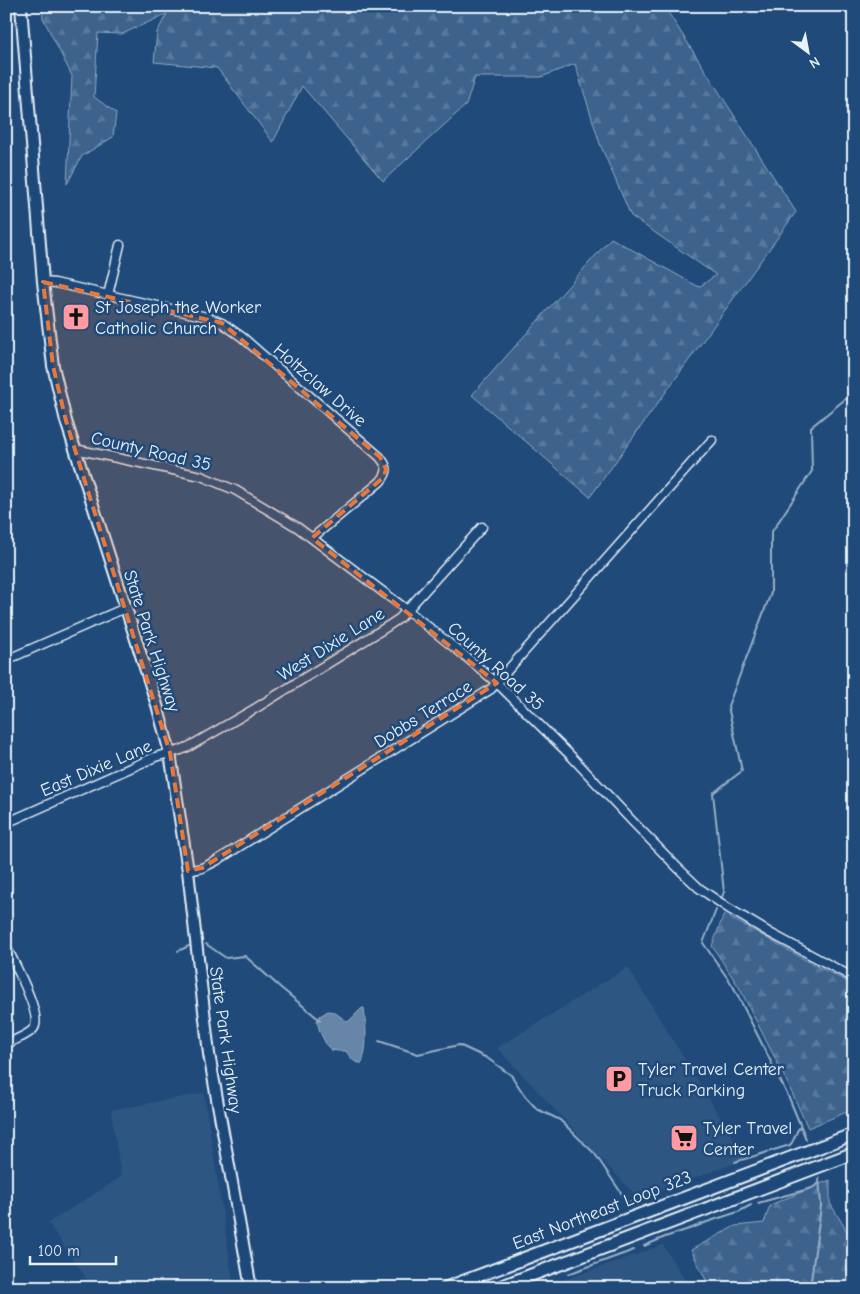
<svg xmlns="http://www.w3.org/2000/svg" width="860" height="1294" font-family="'Comic Neue',sans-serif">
	<defs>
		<pattern id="forest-firs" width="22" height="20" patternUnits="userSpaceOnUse" patternTransform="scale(1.25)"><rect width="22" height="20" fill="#3c628c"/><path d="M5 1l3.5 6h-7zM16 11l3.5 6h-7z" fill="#58799d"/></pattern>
	</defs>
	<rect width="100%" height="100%" fill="#1f4a7a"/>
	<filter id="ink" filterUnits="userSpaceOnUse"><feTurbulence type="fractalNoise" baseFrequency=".02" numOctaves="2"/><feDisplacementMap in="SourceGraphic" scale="10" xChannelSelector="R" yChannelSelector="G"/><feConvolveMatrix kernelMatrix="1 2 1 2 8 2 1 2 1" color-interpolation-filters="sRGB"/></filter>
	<g filter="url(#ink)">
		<g fill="#2e5683">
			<polygon points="628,967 746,1159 639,1199 497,1048"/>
			<polygon points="204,1093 234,1288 93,1288 48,1223 121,1177 111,1110"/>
			<polygon points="663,1245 690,1288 541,1288"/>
		</g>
		<g fill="url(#forest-firs)" stroke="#92aac2">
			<polygon points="42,6 664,6 796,212 590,497 472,395 611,238 699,287 716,275 631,216 600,144 575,64 541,77 475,77 466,105 383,181 302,86 273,142 217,68 154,62 157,32 167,14 122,34 98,33 94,97 116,113 113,137 82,156 67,184 72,76 43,18"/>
			<polygon points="724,914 811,963 854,985 854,1109 808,1128 786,1080 739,987 712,946"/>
			<polygon points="830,1180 830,1203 854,1243 854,1288 710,1288 691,1250 735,1226 764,1223 770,1205"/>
		</g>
		<path fill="#6685a7" stroke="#9ab0c7" d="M362,1008H364C366,1026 368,1046 362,1063C354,1064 350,1057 346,1051H338L331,1050L326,1044L320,1032L317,1021L320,1016L328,1011L334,1012L348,1022Z"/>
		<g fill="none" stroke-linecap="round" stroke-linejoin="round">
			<g stroke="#9ab0c7" stroke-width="2">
				<polyline points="722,897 724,892 713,793 742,771 728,706 771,593 771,533 812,471 811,427 854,392"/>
				<polyline points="716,910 703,943 733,986 790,1100 806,1139"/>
				<polyline points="206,944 226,958 245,956 281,988 320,1020"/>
				<polyline points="178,951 189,946"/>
				<polyline points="379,1041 418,1054 459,1045 487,1058 511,1075 525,1096 537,1109 560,1120 595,1154 628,1203 656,1196"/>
				<path d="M735,1162L790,1145C796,1139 794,1133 800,1127"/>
				<polyline points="758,1203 812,1188 819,1183"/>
				<polyline points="644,1246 665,1237 692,1228 707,1222 738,1212 751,1205"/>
				<polyline points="568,1274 634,1250"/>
				<polyline points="533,1288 547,1282"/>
				<polyline points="810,1288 821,1206 819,1178"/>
			</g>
			<defs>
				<g id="minor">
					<path d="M43,282L55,283L207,317L222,323L242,337L380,457C388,467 389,472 380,482L312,538"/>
					<polyline points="108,295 120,245"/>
					<polyline points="75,449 201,476 235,490 297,527 407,610 465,656 497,683 572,757 633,822 678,868 699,888 728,908 770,933 854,978"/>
					<polyline points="6,660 125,608"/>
					<polyline points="6,823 155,757 181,750 190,746 256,708 388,626 400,618 482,527"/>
					<polyline points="188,871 202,868 216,861 491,689 712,440"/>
					<path d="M6,946C13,961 43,1015 34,1028C29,1035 18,1038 11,1042"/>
				</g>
				<polyline id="major" points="21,6 43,282 53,366 66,421 157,705 170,753 188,871 209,1054 251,1288"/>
				<g id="highway">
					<polyline points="446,1288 854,1134"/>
					<polyline points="497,1288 854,1153"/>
				</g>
			</defs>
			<use href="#minor" stroke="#e8f1f8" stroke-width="11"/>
			<use href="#major" stroke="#e8f1f8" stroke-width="14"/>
			<use href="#highway" stroke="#e8f1f8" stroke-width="15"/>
			<use href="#minor" stroke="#1f4a7a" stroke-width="8"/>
			<use href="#major" stroke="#1f4a7a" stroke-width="10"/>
			<use href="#highway" stroke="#1f4a7a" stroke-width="11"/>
		</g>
	</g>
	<path fill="#e8773b" fill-opacity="0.2" stroke="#e8773b" stroke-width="4" stroke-dasharray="10 6" stroke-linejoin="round" d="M43,282L222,323L380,457L386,469L384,477L312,538L497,683L202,868L188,871L170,753L66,421L53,366Z"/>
	<defs>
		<symbol id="church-square" viewBox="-11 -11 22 22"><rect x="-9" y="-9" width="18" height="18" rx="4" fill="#ff9aa2" stroke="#1f4a7a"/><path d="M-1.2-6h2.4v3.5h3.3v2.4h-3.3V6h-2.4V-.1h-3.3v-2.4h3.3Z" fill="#111"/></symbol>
		<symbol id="parking-square" viewBox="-11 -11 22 22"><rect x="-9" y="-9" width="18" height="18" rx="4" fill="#ff9aa2" stroke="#1f4a7a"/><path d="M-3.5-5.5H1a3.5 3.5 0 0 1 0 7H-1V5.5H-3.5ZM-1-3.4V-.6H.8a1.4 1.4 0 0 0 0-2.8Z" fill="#111"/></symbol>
		<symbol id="supermarket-square" viewBox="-11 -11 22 22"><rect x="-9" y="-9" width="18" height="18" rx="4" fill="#ff9aa2" stroke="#1f4a7a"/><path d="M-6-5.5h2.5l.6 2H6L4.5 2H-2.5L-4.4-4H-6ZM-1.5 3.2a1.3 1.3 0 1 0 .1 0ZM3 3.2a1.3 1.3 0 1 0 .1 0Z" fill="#111"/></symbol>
	</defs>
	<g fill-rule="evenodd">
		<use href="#church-square" x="60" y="301" width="32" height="32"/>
		<use href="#parking-square" x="603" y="1063" width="32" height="32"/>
		<use href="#supermarket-square" x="668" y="1122" width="32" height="32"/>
	</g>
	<g text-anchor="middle" stroke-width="5" stroke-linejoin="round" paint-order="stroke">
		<g font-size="18" fill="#e8f1f8" stroke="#1f4a7a" text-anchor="start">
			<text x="95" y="313">St Joseph the Worker<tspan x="95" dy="21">Catholic Church</tspan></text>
			<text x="638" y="1075">Tyler Travel Center<tspan x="638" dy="21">Truck Parking</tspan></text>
			<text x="703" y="1134">Tyler Travel<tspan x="703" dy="21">Center</tspan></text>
		</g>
		<g font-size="18" fill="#e8f1f8" stroke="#1f4a7a">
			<text transform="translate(320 385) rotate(41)" y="6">Holtzclaw Drive</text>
			<text transform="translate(151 451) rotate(13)" y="6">County Road 35</text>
			<text transform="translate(152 641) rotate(72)" y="6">State Park Highway</text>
			<text transform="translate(331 644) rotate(-32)" y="6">West Dixie Lane</text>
			<text transform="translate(496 666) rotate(42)" y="6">County Road 35</text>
			<text transform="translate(423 714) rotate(-32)" y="6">Dobbs Terrace</text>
			<text transform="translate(96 768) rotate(-23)" y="6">East Dixie Lane</text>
			<text transform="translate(226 1040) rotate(82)" y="6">State Park Highway</text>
			<text transform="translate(602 1210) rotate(-21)" y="6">East Northeast Loop 323</text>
		</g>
	</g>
	<rect width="860" height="1294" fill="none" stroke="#1f4a7a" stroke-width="25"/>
	<rect x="12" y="12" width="835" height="1269" fill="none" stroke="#e8f1f8" stroke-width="2" filter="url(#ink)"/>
	<g transform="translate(808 52) rotate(148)" stroke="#1f4a7a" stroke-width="4" paint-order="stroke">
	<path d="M0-4L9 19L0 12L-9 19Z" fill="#e8f1f8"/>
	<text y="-8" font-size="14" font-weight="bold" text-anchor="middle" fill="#e8f1f8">N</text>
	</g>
	<path d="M30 1256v8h86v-8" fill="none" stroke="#e8f1f8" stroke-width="2.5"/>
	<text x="38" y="1256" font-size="15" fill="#e8f1f8" stroke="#1f4a7a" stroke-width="4" paint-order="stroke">100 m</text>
</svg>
